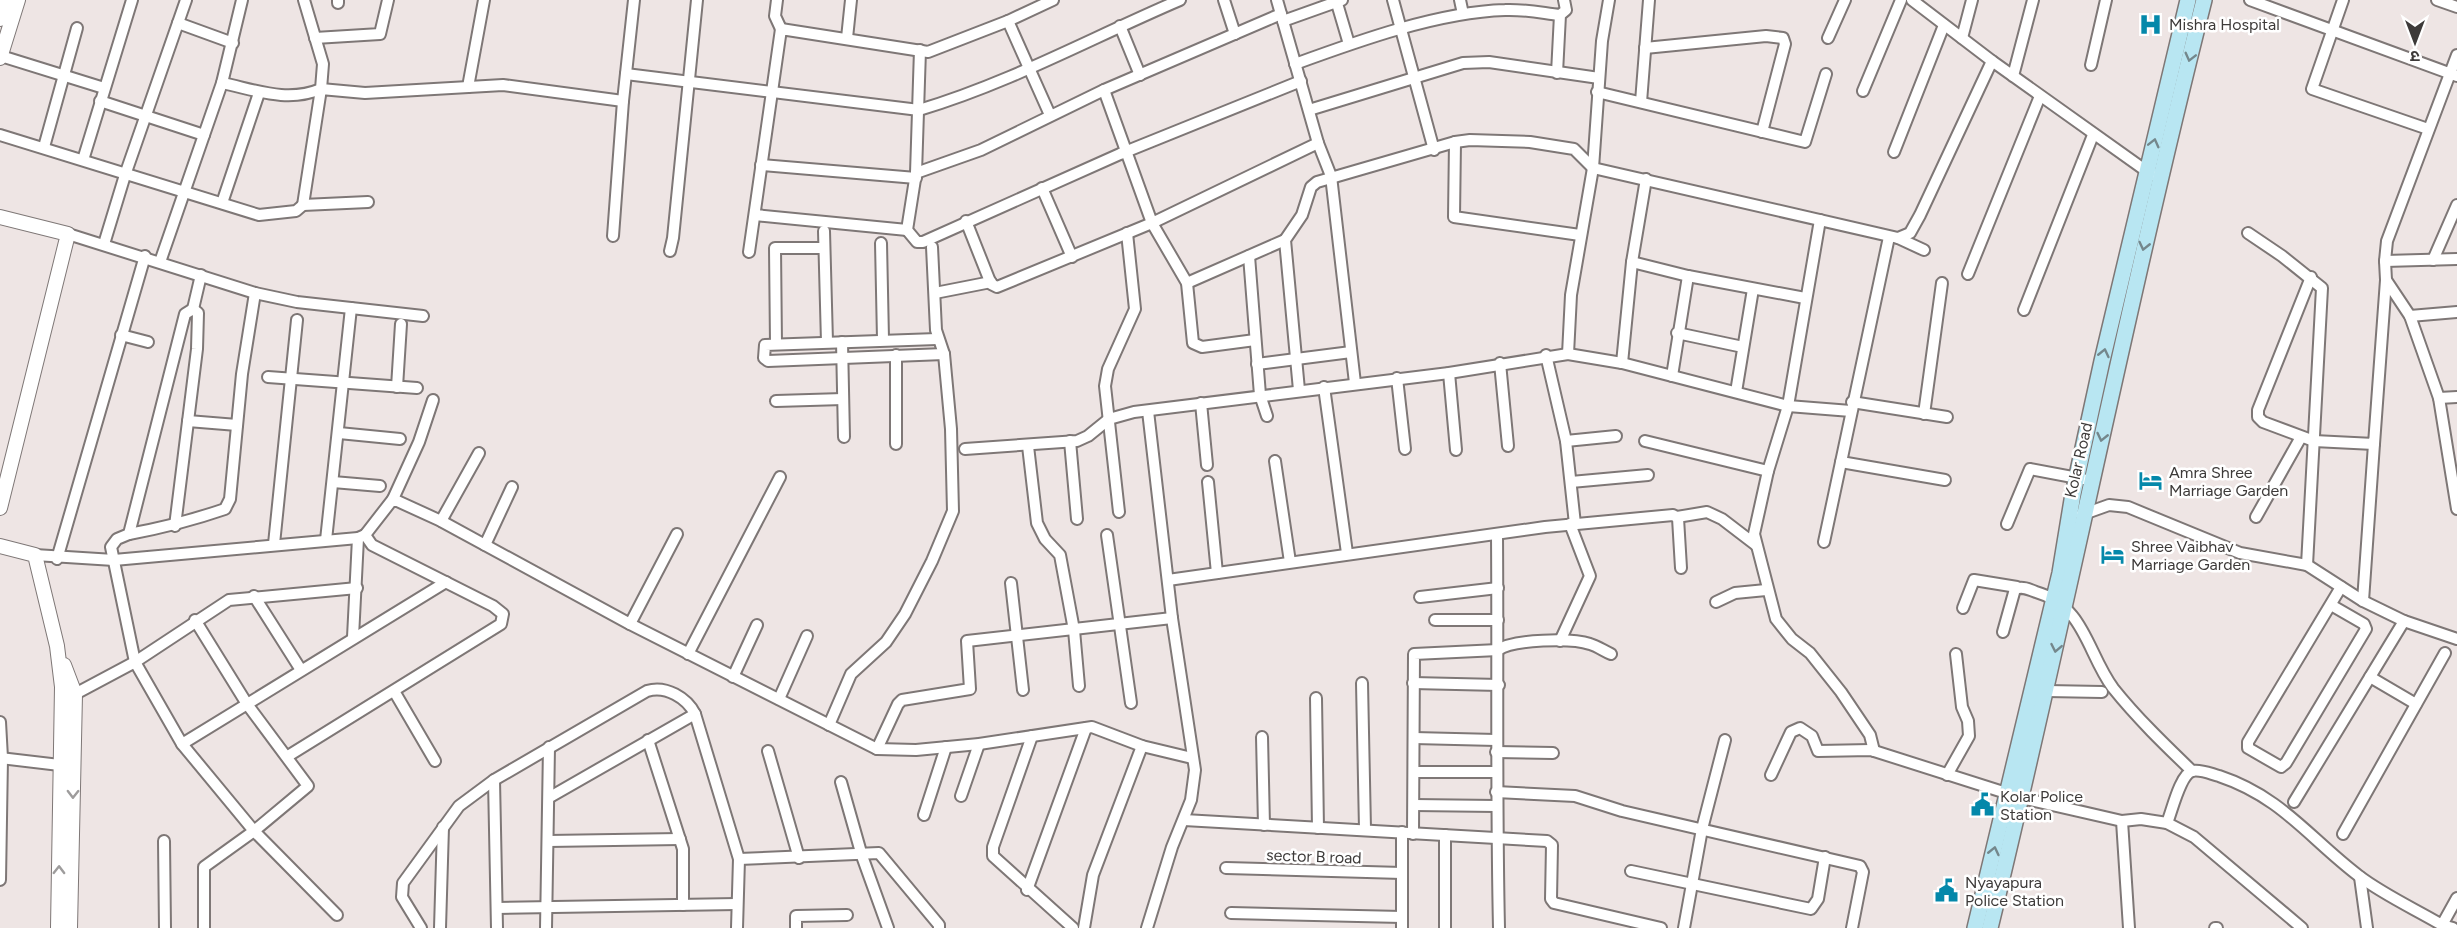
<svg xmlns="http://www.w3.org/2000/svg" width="2457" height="928" font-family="Figtree,'Noto Sans Devanagari',sans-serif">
	<rect width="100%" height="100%" fill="#eee5e4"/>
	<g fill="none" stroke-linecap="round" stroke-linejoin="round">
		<defs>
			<g id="minor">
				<polyline points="777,0 775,16 781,29"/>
				<polyline points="1224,0 1235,34"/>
				<polyline points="1277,0 1318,143 1331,176 1355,383"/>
				<polyline points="1336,0 1349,44"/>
				<polyline points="1393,0 1434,150"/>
				<polyline points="1460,0 1463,14"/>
				<polyline points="1912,0 1992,61 2152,175"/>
				<polyline points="2250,0 2457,76"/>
				<polyline points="2343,0 2312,89 2428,129"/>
				<polyline points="2437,0 2457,7"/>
				<polyline points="338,3 338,0"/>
				<polyline points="1008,21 1050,115"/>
				<polyline points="1283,21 1342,0"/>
				<polyline points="178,23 233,43"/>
				<polyline points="1120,26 1140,75"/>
				<polyline points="315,38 380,34 388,0"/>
				<polyline points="847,38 851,0"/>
				<polyline points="1828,38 1845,0"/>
				<polyline points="1962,38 1972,0"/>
				<polyline points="1645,48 1766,36 1783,38 1785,44 1762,132"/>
				<polyline points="920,50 916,173 907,230 917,242 923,242 1120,154 1301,81"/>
				<polyline points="2457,55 2387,241 2385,261 2386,280 2410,316 2439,398 2457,509"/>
				<polyline points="1,56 104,88"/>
				<path d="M1295,64C1358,41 1438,12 1505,10C1523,9 1542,13 1560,15"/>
				<polyline points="2091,65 2106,0"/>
				<polyline points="1557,73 1560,15 1566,10 1564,0"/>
				<path d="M626,74L919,110C1010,83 1093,37 1180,0"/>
				<polyline points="2013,76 2033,0"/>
				<path d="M222,83C256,90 287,103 321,89L323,64L304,0"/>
				<polyline points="468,87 484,0"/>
				<polyline points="1104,90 1152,223 1187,283 1193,343 1202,347 1255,340"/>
				<polyline points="1863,91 1901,0"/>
				<polyline points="1597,92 1805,142 1826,74"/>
				<polyline points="100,101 204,135"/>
				<polyline points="1641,102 1649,0"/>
				<polyline points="1309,110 1463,63 1489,62 1599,78"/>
				<polyline points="0,135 259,215 296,211 303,205"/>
				<polyline points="1455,142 1454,217 1580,235"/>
				<polyline points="44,147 77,28"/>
				<polyline points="1894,152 1944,25"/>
				<polyline points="83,160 132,0"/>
				<polyline points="761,165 916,178"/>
				<polyline points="916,173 981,150 1104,90 1281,14"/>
				<polyline points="1042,188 1072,257"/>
				<polyline points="368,202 303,205 321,89 365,93 503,85 623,101"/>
				<polyline points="222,203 259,93"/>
				<polyline points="755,215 907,230"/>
				<polyline points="1820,220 1788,406 1768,471 1754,534 1776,619 1792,639 1810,653 1841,692 1870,735 1874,751"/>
				<polyline points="966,221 991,284 997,287 1152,223 1318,143"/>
				<polyline points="824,231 827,342"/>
				<polyline points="2248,233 2282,256 2322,288 2307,565"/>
				<polyline points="68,234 255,293 297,302 423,316"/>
				<polyline points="613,236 623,101 634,0"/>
				<polyline points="1898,238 1924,250"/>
				<polyline points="881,243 883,339"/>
				<polyline points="104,244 125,175 186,0"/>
				<polyline points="670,251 673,238 697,0"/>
				<polyline points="749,252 781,29 928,52 1008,21 1053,0"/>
				<polyline points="1249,256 1260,395 1267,416"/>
				<polyline points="2433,260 2457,205"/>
				<polyline points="2385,261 2457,259"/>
				<polyline points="160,262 222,83 242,0"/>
				<polyline points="1632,262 1688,276 1805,298"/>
				<polyline points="1968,274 2040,96"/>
				<polyline points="2311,277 2258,410 2258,417 2263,422 2314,441 2374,444 2386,280"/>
				<polyline points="1187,283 1285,240"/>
				<polyline points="935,293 991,282"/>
				<polyline points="193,309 201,275"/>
				<polyline points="2024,310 2093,135"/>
				<polyline points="2410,316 2457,312"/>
				<polyline points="1677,333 1743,347"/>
				<polyline points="121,335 148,342"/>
				<polyline points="937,339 765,345 764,358 768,361 944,354"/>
				<polyline points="842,342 844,437"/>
				<polyline points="776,344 775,248 824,248"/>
				<polyline points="1568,354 1571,295 1593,168 1602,41 1609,0"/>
				<polyline points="896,355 896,444"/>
				<polyline points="1546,355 1566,441 1575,524"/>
				<polyline points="1500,363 1508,446"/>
				<polyline points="1622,363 1632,262 1646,179"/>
				<polyline points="1257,364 1351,352"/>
				<polyline points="1449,373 1456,450"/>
				<polyline points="1672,376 1688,276"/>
				<polyline points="268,377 417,388"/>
				<polyline points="1397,378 1405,449"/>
				<polyline points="397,387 401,324"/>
				<polyline points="1324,387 1347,553"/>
				<polyline points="1299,390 1285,240 1302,215 1311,187 1317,182 1455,142 1470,140 1530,142 1574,149 1593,168 1898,238 1910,233 1920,215 1992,61"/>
				<polyline points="1736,392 1753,289"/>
				<polyline points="2439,398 2457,397"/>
				<polyline points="776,401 843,399"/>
				<polyline points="1852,402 1947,417"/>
				<polyline points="1201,403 1207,465"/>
				<polyline points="1924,414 1942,283"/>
				<polyline points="188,421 237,425"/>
				<polyline points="339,433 400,439"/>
				<polyline points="1070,441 1077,519"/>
				<polyline points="1566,441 1616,436"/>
				<polyline points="1645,441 1768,471"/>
				<polyline points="1028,446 1037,523 1045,539 1060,555 1074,630 1079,686"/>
				<polyline points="965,449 1077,441 1088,436 1109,419 1134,412 1449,373 1568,354 1622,363 1788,406 1851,411"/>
				<polyline points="1275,461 1290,562"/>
				<polyline points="1841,462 1945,480"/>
				<polyline points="333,482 380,486"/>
				<polyline points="1208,482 1217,573"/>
				<polyline points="1571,482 1648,475"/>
				<polyline points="393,499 419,442 433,400"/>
				<polyline points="1119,512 1105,386 1108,369 1135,309 1127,233"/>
				<polyline points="2081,515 2109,505 2128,507 2240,553 2307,565 2363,601 2404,621 2457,639"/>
				<polyline points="1677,517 1707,512 1722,519 1756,545"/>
				<polyline points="2256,517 2301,437"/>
				<polyline points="441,521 479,453"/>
				<polyline points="2007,524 2030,469 2083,479"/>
				<polyline points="175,526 197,349 198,313 193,309 185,314 129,534 117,539 111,547 135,662 182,744 254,831 337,915"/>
				<path d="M129,534C162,528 193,520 225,509L230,499L242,374L255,293"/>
				<polyline points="1107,535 1131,703"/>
				<path d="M1497,535C1498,666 1496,797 1499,928"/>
				<polyline points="326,540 351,308"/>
				<polyline points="1824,542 1889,237"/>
				<polyline points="274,544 297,320"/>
				<polyline points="485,545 512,487"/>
				<polyline points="35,555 114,560 358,538 365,535"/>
				<polyline points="57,559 145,256"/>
				<polyline points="1168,580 1545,527 1673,515 1678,518 1681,568"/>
				<polyline points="1011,583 1023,690"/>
				<polyline points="254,596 301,670"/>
				<polyline points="1420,597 1498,588"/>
				<polyline points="2363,601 2374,444"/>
				<polyline points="1716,602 1735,593 1766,590"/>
				<polyline points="2331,605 2364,624 2366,629 2286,763 2281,767 2248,748 2248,742 2341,587"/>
				<polyline points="1963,608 1974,580 2017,587"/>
				<polyline points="195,620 247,704 308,786 254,831 204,867 204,928"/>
				<polyline points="1435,620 1498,620"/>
				<polyline points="630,624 677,534"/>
				<path d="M2003,632L2015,589C2022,586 2029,589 2036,592C2085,606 2087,653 2113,688C2137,718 2165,745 2192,771"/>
				<polyline points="353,637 358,538"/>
				<polyline points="1560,641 1590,576 1570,524"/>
				<polyline points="688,654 780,477"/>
				<polyline points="733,677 757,625"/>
				<polyline points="2370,677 2416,704"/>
				<polyline points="1362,683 1365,829"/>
				<polyline points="1413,683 1499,685"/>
				<polyline points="394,691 435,761"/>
				<polyline points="2047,691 2102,692"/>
				<polyline points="75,694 135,662 229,600 357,588"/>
				<polyline points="1316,698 1318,828"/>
				<polyline points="779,699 807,636"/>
				<polyline points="695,714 739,859 737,928"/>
				<polyline points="0,722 2,758 0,880"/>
				<polyline points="829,725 851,674 886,642 905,614 932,561 953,511 951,429 944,354 936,330 932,247"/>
				<polyline points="1032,736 993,847 993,856 1073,928"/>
				<polyline points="1262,737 1264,825"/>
				<polyline points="1414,738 1496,740"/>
				<polyline points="648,740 683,849 683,905"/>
				<polyline points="182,744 446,582"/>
				<polyline points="877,749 898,704 902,700 970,689 967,641 1172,618"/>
				<polyline points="768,751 799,858"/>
				<polyline points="1496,752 1553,753"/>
				<polyline points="288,756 501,624 503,614 493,606 372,545 365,535 393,499 441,521 630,624 877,749 916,750 979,744 1092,727 1142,746 1192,758"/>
				<polyline points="0,758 68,766"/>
				<polyline points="1414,772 1496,772"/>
				<polyline points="1771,775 1791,732 1800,728 1812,736 1818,751 1871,750 2022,798 2122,821 2141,819 2167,823 2194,837 2302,928"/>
				<polyline points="1947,775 1969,736 1968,721 1962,707 1956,654"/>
				<polyline points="494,780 497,928"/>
				<polyline points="841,782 862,856 888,928"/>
				<polyline points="1496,792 1575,796 1622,811 1860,866 1863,872 1852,928"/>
				<polyline points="961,796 979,744"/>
				<polyline points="2294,802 2404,621"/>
				<polyline points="1414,805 1496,806"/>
				<polyline points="924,815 946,747"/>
				<polyline points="1184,820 1547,841 1552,845 1551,899 1554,903 1661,928"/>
				<polyline points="2122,821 2129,928"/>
				<path d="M2167,823C2172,811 2180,775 2192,771C2201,769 2211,774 2219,776C2282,797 2309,838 2359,876C2384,895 2415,909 2442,925L2453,928"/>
				<path d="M1413,834L1414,654L1498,650C1513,639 1572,638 1590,644C1597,646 1604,651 1611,654"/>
				<polyline points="2343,834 2445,653"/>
				<polyline points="164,841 165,928"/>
				<polyline points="548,841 680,839"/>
				<polyline points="739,859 879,853 939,925 939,928"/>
				<polyline points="1226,868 1402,873"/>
				<polyline points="1631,871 1811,909 1818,899 1825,857"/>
				<polyline points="2360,877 2367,928"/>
				<polyline points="1027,890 1086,728"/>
				<polyline points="497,908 737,904"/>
				<polyline points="1231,913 1402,917"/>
				<polyline points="2442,925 2457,898"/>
				<path d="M421,928L402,897L403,883L459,806L494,780L647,691C666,685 687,698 695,714L550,797"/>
				<polyline points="440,928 443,827"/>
				<polyline points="546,928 549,747"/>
				<polyline points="796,928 796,916 847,915"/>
				<polyline points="1084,928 1093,875 1142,746"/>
				<polyline points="1147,928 1172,847 1191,800 1195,770 1172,618 1148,411"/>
				<polyline points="1402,928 1402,832"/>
				<polyline points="1445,928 1445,835"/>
				<polyline points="1684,928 1702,829 1725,740"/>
				<polyline points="2215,928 2217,928"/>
			</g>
			<g id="tertiary">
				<polyline points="0,19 6,0"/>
				<polyline points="0,58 18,0"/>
				<polyline points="0,217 68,234 0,508"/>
				<polyline points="0,546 35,555 57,646 62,687 58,928"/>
				<polyline points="64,665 75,694 70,928"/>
			</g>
			<g id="secondary">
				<polyline points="1975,928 2060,573 2073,494 2102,361 2188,0"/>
				<path d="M1990,928C2065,620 2126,308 2204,0"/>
			</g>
		</defs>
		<use href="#minor" stroke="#7e7776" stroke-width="14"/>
		<use href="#tertiary" stroke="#7e7776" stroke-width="16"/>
		<use href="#secondary" stroke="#7e7776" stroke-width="18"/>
		<use href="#minor" stroke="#fff" stroke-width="10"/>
		<use href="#tertiary" stroke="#fff" stroke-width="14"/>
		<use href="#secondary" stroke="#b8e6f2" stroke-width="15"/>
	</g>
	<defs><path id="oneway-chevron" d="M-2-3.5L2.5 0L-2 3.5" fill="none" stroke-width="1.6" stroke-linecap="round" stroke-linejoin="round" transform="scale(1.5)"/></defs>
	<g stroke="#74878c">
		<use href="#oneway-chevron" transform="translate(2190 57) rotate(104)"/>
		<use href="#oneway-chevron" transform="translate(2154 143) rotate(-76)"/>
		<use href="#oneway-chevron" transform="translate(2144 246) rotate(103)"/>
		<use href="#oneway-chevron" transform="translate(2104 353) rotate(-77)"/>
		<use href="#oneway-chevron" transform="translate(2102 437) rotate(103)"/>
		<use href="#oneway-chevron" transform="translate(2056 648) rotate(101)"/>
		<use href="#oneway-chevron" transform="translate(1994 851) rotate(-77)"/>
	</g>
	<g stroke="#9e9c9c">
		<use href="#oneway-chevron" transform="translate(73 794) rotate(91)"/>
		<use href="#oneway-chevron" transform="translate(59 870) rotate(-89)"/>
	</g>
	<defs>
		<symbol id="hospital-bare" viewBox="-9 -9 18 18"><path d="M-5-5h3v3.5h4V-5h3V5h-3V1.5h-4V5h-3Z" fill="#0488aa" stroke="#fff" stroke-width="2.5" paint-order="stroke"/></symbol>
		<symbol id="hotel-bare" viewBox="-9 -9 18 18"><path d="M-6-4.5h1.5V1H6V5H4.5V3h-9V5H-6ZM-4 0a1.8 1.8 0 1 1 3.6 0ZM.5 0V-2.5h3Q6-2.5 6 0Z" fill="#0488aa" stroke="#fff" stroke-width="2.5" paint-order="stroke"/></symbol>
		<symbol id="civic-bare" viewBox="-9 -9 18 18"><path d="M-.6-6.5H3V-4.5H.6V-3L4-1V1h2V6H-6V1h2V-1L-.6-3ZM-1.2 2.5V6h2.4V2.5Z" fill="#0488aa" stroke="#fff" stroke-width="2.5" paint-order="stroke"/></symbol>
	</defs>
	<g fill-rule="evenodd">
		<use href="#hospital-bare" x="2134" y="8" width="33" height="33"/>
		<use href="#hotel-bare" x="2134" y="464" width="33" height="33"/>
		<use href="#hotel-bare" x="2096" y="538" width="33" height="33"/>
		<use href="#civic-bare" x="1966" y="788" width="33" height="33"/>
		<use href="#civic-bare" x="1930" y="874" width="33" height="33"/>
	</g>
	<g text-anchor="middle" stroke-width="5" stroke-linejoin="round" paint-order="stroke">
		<g font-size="16" fill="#3d3a39" stroke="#fff" text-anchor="start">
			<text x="2169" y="30">Mishra Hospital</text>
			<text x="2169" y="478">Amra Shree<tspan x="2169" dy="18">Marriage Garden</tspan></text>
			<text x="2131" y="552">Shree Vaibhav<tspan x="2131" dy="18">Marriage Garden</tspan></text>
			<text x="2000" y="802">Kolar Police<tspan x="2000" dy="18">Station</tspan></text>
			<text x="1965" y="888">Nyayapura<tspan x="1965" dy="18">Police Station</tspan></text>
		</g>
		<g font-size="16" fill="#3d3a39" stroke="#fff">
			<text transform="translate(2078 460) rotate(-77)" y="6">Kolar Road</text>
			<text transform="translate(1314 856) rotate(2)" y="6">sector B road</text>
		</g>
	</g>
	<g transform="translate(2415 42) rotate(180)" stroke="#ffffff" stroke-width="4.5" paint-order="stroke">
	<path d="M0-4.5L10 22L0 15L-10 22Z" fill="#3d3a39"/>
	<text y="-9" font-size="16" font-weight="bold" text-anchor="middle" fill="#3d3a39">उ</text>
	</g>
</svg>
